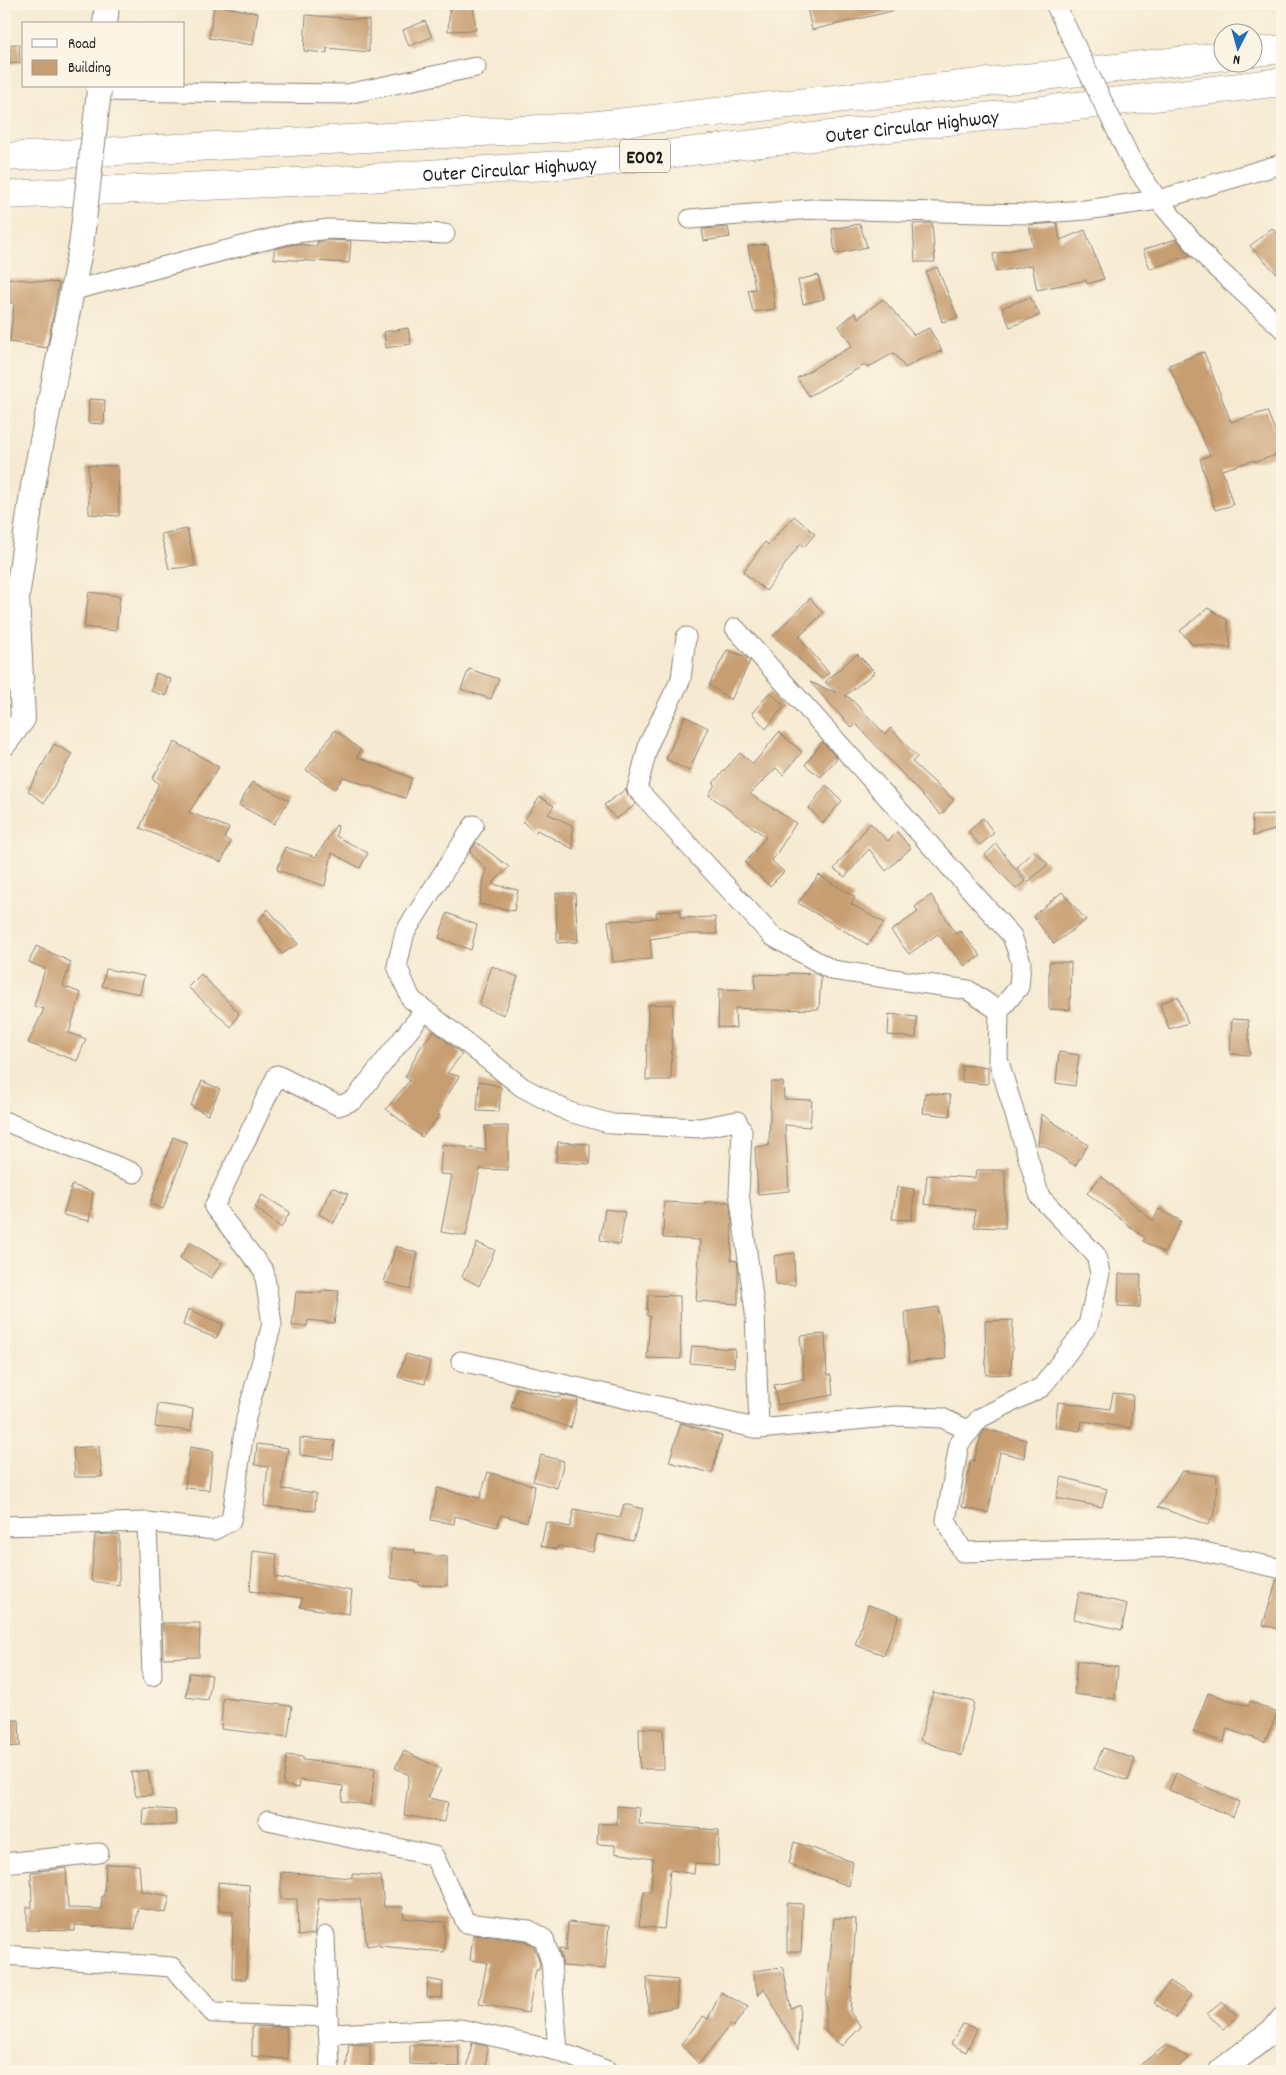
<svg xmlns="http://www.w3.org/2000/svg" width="1286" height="2075" font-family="Dekko,sans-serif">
	<rect width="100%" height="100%" fill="#fcf5e5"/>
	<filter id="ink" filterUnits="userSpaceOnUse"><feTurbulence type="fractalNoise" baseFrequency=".02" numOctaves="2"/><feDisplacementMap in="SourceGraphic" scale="10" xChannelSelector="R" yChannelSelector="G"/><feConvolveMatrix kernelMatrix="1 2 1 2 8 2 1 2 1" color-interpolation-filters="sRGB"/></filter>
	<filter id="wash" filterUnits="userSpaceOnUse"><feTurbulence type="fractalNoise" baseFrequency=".0096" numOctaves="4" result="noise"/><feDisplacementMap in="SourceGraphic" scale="20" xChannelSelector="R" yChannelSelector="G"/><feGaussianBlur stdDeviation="1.12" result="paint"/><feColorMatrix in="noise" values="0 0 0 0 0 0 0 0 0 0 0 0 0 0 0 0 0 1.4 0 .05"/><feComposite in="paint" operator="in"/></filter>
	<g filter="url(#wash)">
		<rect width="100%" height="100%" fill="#f6ead2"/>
		<g id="blocks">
			<g fill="#c79e71">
				<polygon points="450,4 473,4 476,30 448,31"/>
				<polygon points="806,4 895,4 896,10 812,30"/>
				<polygon points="214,5 258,13 253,45 209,38"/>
				<polygon points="306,15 369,20 369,52 327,48 327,53 304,51"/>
				<polygon points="425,21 432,37 409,46 403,30"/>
				<polygon points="19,44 20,63 4,64 4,45"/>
				<polygon points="932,223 935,262 915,262 913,224"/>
				<polygon points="1057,223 1060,240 1085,230 1104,279 1087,284 1086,280 1037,290 1032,265 996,272 993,254 1033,246 1029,225"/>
				<polygon points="860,224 867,247 835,254 832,229"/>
				<polygon points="728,227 730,237 704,241 702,229"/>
				<polygon points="1272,228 1282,239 1282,279 1250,246"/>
				<polygon points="1176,239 1190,255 1150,269 1143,250"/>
				<polygon points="328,240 351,241 349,263 274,259 274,249 295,244 317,246 317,242"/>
				<polygon points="767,244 775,309 753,312 748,290 755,289 748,246"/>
				<polygon points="937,267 958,318 942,322 926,272"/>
				<polygon points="818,275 824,299 803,304 798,280"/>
				<polygon points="4,278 59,283 47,348 10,342 14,303 4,302"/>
				<polygon points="1030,297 1040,315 1010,327 1002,308"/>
				<polygon points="883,299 914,335 929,328 942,351 921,359 905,368 894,353 867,368 865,365 809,396 797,378 852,346 839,326 855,313 858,318"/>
				<polygon points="408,328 411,344 386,348 384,332"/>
				<polygon points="1204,352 1231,422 1267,411 1278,438 1282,453 1255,462 1255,460 1222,470 1233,505 1215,510 1200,459 1210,455 1169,365"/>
				<polygon points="89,399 105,400 104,424 88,423"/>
				<polygon points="88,465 118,466 119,516 89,514"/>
				<polygon points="794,516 815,534 804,547 800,544 766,591 743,572 765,542 768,545"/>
				<polygon points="187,529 195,566 169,569 161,534"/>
				<polygon points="89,592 120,596 116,631 84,627"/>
				<polygon points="810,598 823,613 799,637 829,673 822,679 773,636"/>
				<polygon points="1208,608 1227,620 1231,648 1192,644 1180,631"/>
				<polygon points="727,650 746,657 750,661 731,700 709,685"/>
				<polygon points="857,654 875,672 845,696 850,698 885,734 891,728 917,757 912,762 954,800 941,815 856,724 852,728 810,682 837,693 825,682"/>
				<polygon points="469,669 499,679 491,699 461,689"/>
				<polygon points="156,673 171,679 166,696 151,691"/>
				<polygon points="770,692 784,706 766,729 752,713"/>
				<polygon points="685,716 708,728 689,771 666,759"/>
				<polygon points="335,730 361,750 357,757 412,778 405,798 343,777 335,789 306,770"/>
				<polygon points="779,732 802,752 783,775 776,768 750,794 796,823 772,861 784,872 770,886 745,863 766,837 709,795 715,784 713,783 740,753 753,764"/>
				<polygon points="175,742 219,767 189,812 229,828 224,838 231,842 221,862 140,828 159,783 152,779"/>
				<polygon points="822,742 837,758 821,777 805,765"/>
				<polygon points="54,744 72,754 44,803 28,791"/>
				<polygon points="252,782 289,800 274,824 239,805"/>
				<polygon points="826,785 842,801 823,823 809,808"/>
				<polygon points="626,789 628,796 636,804 616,819 604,805"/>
				<polygon points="540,797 554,806 548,814 572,825 573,849 537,830 535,833 523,822"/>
				<polygon points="1278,814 1274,830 1253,836 1252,815"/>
				<polygon points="983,818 994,833 980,845 968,832"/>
				<polygon points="870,823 888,841 897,832 911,848 886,871 869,849 845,877 834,869"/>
				<polygon points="336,825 338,826 336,836 368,853 360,868 332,853 325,886 277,870 285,847 316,857"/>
				<polygon points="476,842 509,867 492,884 518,890 514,911 479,904 486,869 470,852"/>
				<polygon points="996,844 1025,881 1016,889 985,855"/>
				<polygon points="1033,850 1048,864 1029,881 1017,868"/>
				<polygon points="819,875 855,897 851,904 884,923 868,945 798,903"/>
				<polygon points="1062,892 1086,920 1054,944 1033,916"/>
				<polygon points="556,893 575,893 578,942 557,943"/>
				<polygon points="931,895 956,934 960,931 981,956 965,966 938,934 909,954 891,931 918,912 915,907"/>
				<polygon points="268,909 298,944 282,954 259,920"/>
				<polygon points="680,910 680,918 715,917 717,934 683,934 650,939 652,959 613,962 608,921 657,918 656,912"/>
				<polygon points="447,913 477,925 471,950 439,938"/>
				<polygon points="36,946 71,962 63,986 81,993 69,1033 86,1039 77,1061 28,1043 44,1009 34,1006 45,969 29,962"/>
				<polygon points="1049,962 1071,962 1070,1010 1049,1009"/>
				<polygon points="492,966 518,977 504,1015 479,1005"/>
				<polygon points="106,969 144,976 140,994 102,986"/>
				<polygon points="789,973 816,974 821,977 819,1009 778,1010 735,1008 736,1028 718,1027 719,989 755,990 755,974 789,975"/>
				<polygon points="201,974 239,1013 231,1027 188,987"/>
				<polygon points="1178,996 1188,1023 1169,1029 1160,1004"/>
				<polygon points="673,1004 671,1080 646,1080 648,1005"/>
				<polygon points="889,1014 917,1017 916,1038 888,1035"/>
				<polygon points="1232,1019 1248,1020 1250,1055 1230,1054"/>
				<polygon points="433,1031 462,1054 447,1073 459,1076 437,1114 440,1115 422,1137 386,1109 410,1080 405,1077 420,1048"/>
				<polygon points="1059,1052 1079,1055 1075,1086 1056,1083"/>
				<polygon points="962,1065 988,1067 988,1084 962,1082"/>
				<polygon points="202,1081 220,1089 208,1115 191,1106"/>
				<polygon points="479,1081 501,1087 499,1112 477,1111"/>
				<polygon points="771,1082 783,1082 784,1099 812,1100 810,1127 785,1125 789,1191 758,1194 755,1147 769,1146"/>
				<polygon points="925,1093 950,1095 950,1116 923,1113"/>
				<polygon points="1041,1114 1088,1145 1075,1166 1045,1146 1038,1145"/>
				<polygon points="485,1126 508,1126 508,1170 480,1169 466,1236 441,1232 452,1175 440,1174 442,1144 486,1150"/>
				<polygon points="173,1137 188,1143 163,1209 150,1204"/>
				<polygon points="558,1142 590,1144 590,1164 556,1162"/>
				<polygon points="976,1170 1005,1170 1005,1228 974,1227 975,1210 924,1204 927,1175 975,1178"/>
				<polygon points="1101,1176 1153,1221 1159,1209 1181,1221 1164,1253 1143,1241 1145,1238 1087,1193"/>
				<polygon points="72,1185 93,1192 89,1221 63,1215"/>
				<polygon points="332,1187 348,1194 334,1223 319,1214"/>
				<polygon points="897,1187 914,1189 912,1220 892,1219"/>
				<polygon points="262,1195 290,1212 281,1228 255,1207"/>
				<polygon points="664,1202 705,1204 705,1202 729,1202 732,1223 731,1260 737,1261 738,1270 738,1304 696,1301 700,1240 663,1238"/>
				<polygon points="605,1209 625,1212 620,1245 600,1240"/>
				<polygon points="190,1242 222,1263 211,1278 180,1258"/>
				<polygon points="477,1243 495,1250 479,1286 462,1277"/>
				<polygon points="396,1246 418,1253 410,1289 384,1282"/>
				<polygon points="794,1253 795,1285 776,1285 774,1256"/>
				<polygon points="1119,1274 1141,1274 1140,1307 1118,1306"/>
				<polygon points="322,1290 339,1291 334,1323 308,1320 307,1326 292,1326 296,1292 322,1293"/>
				<polygon points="648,1295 680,1296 681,1359 647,1358 650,1316 647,1316"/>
				<polygon points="938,1307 946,1359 909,1362 905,1312"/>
				<polygon points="188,1309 223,1324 216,1338 183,1325"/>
				<polygon points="1013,1320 1011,1374 986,1375 985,1321"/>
				<polygon points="825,1334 827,1375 831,1375 833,1395 778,1405 774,1385 804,1379 800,1336"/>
				<polygon points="692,1346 735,1349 734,1367 690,1363"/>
				<polygon points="406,1354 430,1361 425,1384 398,1377"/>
				<polygon points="517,1388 560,1398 561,1395 578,1399 571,1428 511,1407"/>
				<polygon points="1113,1393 1133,1395 1131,1428 1082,1421 1080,1431 1055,1427 1058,1402 1110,1409"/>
				<polygon points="158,1404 193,1409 191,1431 155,1427"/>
				<polygon points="681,1423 722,1436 712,1473 669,1462"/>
				<polygon points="986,1429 1026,1440 1024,1458 1000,1452 988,1513 962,1507 971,1460 974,1461 981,1435"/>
				<polygon points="300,1438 335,1441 333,1459 300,1455"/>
				<polygon points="257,1444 288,1448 282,1489 316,1493 315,1511 264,1506 268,1467 255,1465"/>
				<polygon points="99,1446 102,1477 75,1477 73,1448"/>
				<polygon points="190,1447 213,1451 209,1490 185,1488"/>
				<polygon points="541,1455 564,1461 557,1488 533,1481"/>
				<polygon points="1182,1471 1217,1476 1215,1513 1208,1525 1158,1507"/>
				<polygon points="488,1472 535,1486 527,1522 501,1515 497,1527 455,1516 454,1524 431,1520 437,1488 480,1498"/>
				<polygon points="1062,1477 1107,1489 1102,1507 1056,1498"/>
				<polygon points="624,1504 643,1509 633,1541 597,1534 593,1552 558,1546 557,1549 541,1546 546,1522 570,1527 574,1509 620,1518"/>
				<polygon points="111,1534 119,1535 119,1585 91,1581 95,1535"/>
				<polygon points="392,1549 415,1550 415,1553 447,1557 447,1586 419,1585 419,1582 391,1578"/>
				<polygon points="253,1551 277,1554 275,1577 352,1591 349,1614 300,1607 302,1598 250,1591"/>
				<polygon points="1277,1579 1282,1580 1282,1630 1263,1625"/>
				<polygon points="1079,1592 1127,1604 1122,1630 1074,1619"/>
				<polygon points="868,1605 899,1615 884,1655 855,1645"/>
				<polygon points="162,1623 200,1623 199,1657 163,1658"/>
				<polygon points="1077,1661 1118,1667 1115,1699 1074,1694"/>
				<polygon points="189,1673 212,1675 208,1700 186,1697"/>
				<polygon points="933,1692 974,1702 962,1756 920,1740"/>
				<polygon points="1208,1693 1248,1706 1250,1701 1277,1713 1265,1742 1227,1729 1224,1742 1193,1732"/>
				<polygon points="223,1698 292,1706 288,1737 221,1729"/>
				<polygon points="4,1720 19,1720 20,1746 4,1747"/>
				<polygon points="639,1728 663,1729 664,1769 640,1769"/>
				<polygon points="1103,1748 1135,1759 1128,1781 1094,1769"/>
				<polygon points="404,1751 441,1769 428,1798 448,1802 444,1822 404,1815 409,1775 395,1768"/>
				<polygon points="287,1755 303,1757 303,1760 375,1768 371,1805 342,1801 343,1786 300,1780 299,1788 283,1785"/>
				<polygon points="148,1770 152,1795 136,1796 131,1772"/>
				<polygon points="1176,1773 1239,1802 1233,1817 1169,1790"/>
				<polygon points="617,1806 640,1808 639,1824 719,1830 718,1866 695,1863 694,1874 670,1870 664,1929 639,1926 644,1891 651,1891 653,1859 615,1853 615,1845 597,1844 598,1824 617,1824"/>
				<polygon points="144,1808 175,1810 176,1825 143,1825"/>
				<polygon points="794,1842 853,1862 849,1886 789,1864"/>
				<polygon points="106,1864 139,1865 141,1891 170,1896 166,1913 138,1908 135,1929 75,1925 75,1931 27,1930 27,1907 32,1907 31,1872 66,1868 68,1908 101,1909 102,1896 104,1896"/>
				<polygon points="281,1872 352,1878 352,1874 381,1876 384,1907 403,1907 404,1918 445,1922 444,1952 379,1946 379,1944 367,1946 360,1899 319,1899 314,1934 298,1936 297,1899 281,1899"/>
				<polygon points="218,1882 249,1885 250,1918 246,1979 232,1979 233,1911 219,1910"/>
				<polygon points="787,1903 803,1904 801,1952 787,1952"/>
				<polygon points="834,1918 856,1919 850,2012 861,2027 842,2046 826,2032 826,2000"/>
				<polygon points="568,1922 609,1926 605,1969 563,1966 559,1948 566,1951"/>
				<polygon points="473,1935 525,1941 534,1946 540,1964 539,1970 536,1970 528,2013 479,2004 487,1962 470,1960"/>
				<polygon points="783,1967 791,2008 800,2004 798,2050 764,1988 758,1996 753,1971"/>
				<polygon points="647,1977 678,1980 676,2007 648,2012"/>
				<polygon points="428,1979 443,1982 442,1998 427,1997"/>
				<polygon points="1170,1981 1191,1995 1176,2018 1154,2003"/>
				<polygon points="721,1992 748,2007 733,2027 730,2025 699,2064 681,2044 703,2016 708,2019"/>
				<polygon points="1222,2002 1237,2016 1224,2029 1207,2014"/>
				<polygon points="963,2024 977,2029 966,2052 951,2044"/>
				<polygon points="252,2026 286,2027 288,2059 252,2056"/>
				<polygon points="472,2043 487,2046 486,2071 467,2070"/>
				<polygon points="349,2044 370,2045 370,2069 346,2069"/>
				<polygon points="410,2045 458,2046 460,2067 410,2064"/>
				<polygon points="1166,2045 1189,2058 1173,2071 1132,2071"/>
			</g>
		</g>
	</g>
	<g filter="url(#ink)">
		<use href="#blocks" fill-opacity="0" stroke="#898377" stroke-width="1"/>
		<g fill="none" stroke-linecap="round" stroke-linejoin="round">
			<defs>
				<g id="minor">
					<polyline points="1055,4 1073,41"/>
					<polyline points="99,91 347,94 476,67"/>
					<polyline points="1131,160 1158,200 1211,263 1282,328"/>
					<polyline points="690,219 812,209 1029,214 1085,210 1158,200 1282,164"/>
					<polyline points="74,290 288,234 329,229 445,234"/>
					<polyline points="735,628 1012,936 1021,962 1019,987 999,1011 998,1059 1040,1197 1096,1255 1100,1273 1088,1325 1042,1387 980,1418 959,1444 946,1520 963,1552 1181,1547 1282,1569"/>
					<polyline points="686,637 681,679 649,743 637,789 772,936 832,970 968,990 999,1011"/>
					<polyline points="474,825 405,932 397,966 411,999 522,1087 569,1112 612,1124 700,1128 737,1121 742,1131 739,1193 755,1312 759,1429"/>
					<polyline points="4,1121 134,1173"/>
					<polyline points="461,1361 759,1429 897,1416 942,1418 970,1431"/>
					<polyline points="147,1522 152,1676"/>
					<polyline points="4,1526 147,1522 214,1530 231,1521 246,1418 272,1324 264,1271 214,1207 277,1075 339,1106 354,1100 425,1010"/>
					<polyline points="268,1820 434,1856 466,1923 529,1930 544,1939 551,1962 558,2051"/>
					<polyline points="4,1863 99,1853"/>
					<polyline points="325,1936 330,2071"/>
					<polyline points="4,1955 172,1967 213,2013 328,2017"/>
					<polyline points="328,2034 461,2029 558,2051 608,2071"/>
				</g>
				<g id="tertiary">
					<polyline points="105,24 107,4"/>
					<polyline points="4,744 23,719 17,598 33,486 81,246"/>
					<polyline points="1221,2071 1275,2029 1282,2020"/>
				</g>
				<g id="motorway">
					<polyline points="1254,52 1282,49"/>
					<polyline points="4,157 580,127 1224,56"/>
					<path id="s1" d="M4,195L339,180L591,163L1282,82"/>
				</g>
			</defs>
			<use href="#minor" stroke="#898377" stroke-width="21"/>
			<use href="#tertiary" stroke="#898377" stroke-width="26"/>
			<use href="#motorway" stroke="#898377" stroke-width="29"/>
			<use href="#minor" stroke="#fff" stroke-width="19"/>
			<use href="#tertiary" stroke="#fff" stroke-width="24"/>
			<use href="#motorway" stroke="#fff" stroke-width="28"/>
			<defs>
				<polyline id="minor-bridge" points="1073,41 1131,160"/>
				<polyline id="tertiary-bridge" points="81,246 99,91"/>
			</defs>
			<use href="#minor-bridge" stroke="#898377" stroke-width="21" stroke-linecap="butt"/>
			<use href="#tertiary-bridge" stroke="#898377" stroke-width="26" stroke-linecap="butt"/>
			<use href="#minor-bridge" stroke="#fff" stroke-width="19"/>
			<use href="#tertiary-bridge" stroke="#fff" stroke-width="24"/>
		</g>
	</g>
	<g text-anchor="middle" stroke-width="4.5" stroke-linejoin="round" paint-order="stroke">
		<rect fill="#fcf5e5" stroke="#5f5d58" stroke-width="1" x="620" y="139.5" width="50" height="33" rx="4"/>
		<g font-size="19" font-weight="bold" fill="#1c1c1c">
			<text x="645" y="163">E002</text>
		</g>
		<g font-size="20" fill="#1c1c1c" stroke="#fcf5e5">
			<text dy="7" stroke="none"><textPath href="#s1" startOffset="911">Outer Circular Highway</textPath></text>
			<text dy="7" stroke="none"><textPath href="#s1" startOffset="506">Outer Circular Highway</textPath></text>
		</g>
	</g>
	<rect width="1286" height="2075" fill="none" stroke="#fcf5e5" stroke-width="20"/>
	<rect x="22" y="22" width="162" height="65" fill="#fcf5e5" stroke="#a29e95"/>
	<rect x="32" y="39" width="25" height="8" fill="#ffffff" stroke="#a29e95"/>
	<text x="68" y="48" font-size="15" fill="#1c1c1c">Road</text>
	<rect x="32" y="60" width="25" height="15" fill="#c79e71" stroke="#a29e95"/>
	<text x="68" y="72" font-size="15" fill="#1c1c1c">Building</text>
	<g transform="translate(1238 48) rotate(186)"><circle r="24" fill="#fcf5e5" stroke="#a29e95"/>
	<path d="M0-4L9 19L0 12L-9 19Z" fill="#1f6fb2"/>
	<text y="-8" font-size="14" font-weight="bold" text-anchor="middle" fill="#1c1c1c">N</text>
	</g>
</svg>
